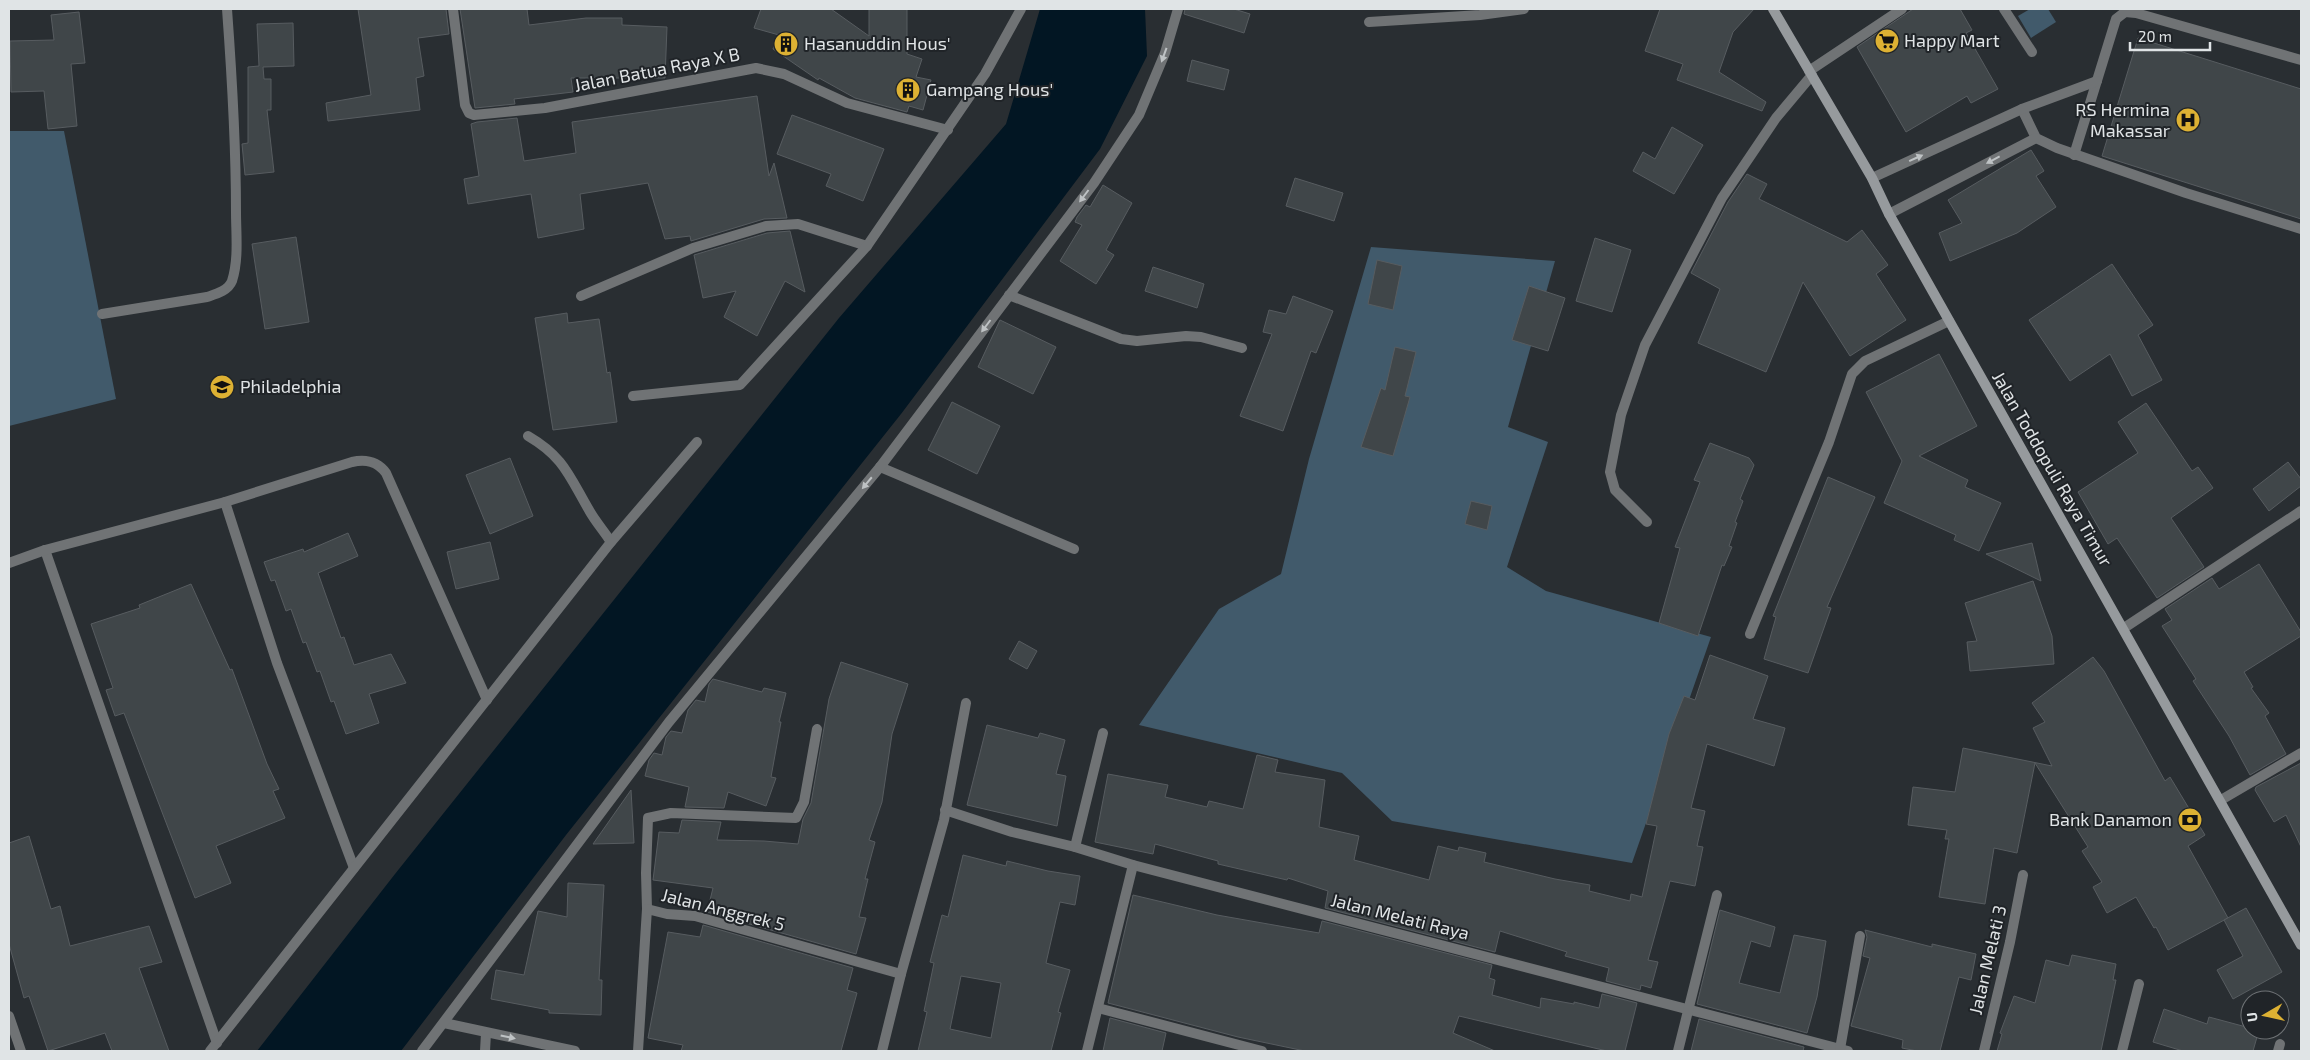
<svg xmlns="http://www.w3.org/2000/svg" width="2310" height="1060" font-family="'Exo 2',sans-serif">
	<rect width="100%" height="100%" fill="#292e32"/>
	<g fill="#415a6b">
		<polygon points="2030,9 2048,9 2056,22 2031,38 2018,16"/>
		<polygon points="9,131 64,131 116,399 9,426"/>
		<polygon points="1371,247 1555,261 1508,427 1548,442 1507,567 1546,591 1711,637 1632,863 1392,821 1342,773 1139,725 1219,609 1281,574 1309,459"/>
	</g>
	<polygon fill="#021623" points="1040,9 1145,9 1147,56 1100,149 901,414 566,835 401,1051 257,1051 395,874 839,318 1006,124"/>
	<g fill="#404649" stroke="#575c60" fill-rule="evenodd">
		<polygon points="358,9 446,9 449,34 418,38 424,76 416,78 420,110 328,121 326,103 371,95"/>
		<polygon points="460,9 527,9 529,25 586,18 622,18 622,25 667,27 665,78 571,78 573,92 514,99 515,104 475,108"/>
		<polygon points="761,9 831,9 869,36 869,9 907,9 907,54 922,59 916,77 931,80 923,110 909,106 907,112 855,98 819,78 818,80 773,49 779,35 754,28"/>
		<polygon points="1185,9 1234,9 1250,14 1244,33 1184,14"/>
		<polygon points="1660,9 1754,9 1733,32 1719,72 1766,102 1762,111 1677,80 1683,64 1645,51"/>
		<polygon points="1913,9 1960,9 1972,30 1966,33 1998,89 1971,103 1967,96 1906,132 1857,47"/>
		<polygon points="79,12 85,63 71,64 77,126 48,129 44,91 11,92 10,41 54,40 51,15"/>
		<polygon points="293,23 294,66 263,67 264,79 271,79 271,110 267,110 274,172 245,175 242,144 248,143 248,67 259,66 257,24"/>
		<polygon points="2138,38 2301,89 2301,219 2102,156"/>
		<polygon points="1192,60 1229,70 1224,90 1187,81"/>
		<polygon points="757,96 769,176 774,163 787,218 764,219 691,241 690,236 665,239 648,183 580,194 584,229 538,238 531,194 468,204 464,179 479,176 471,124 477,122 517,118 524,161 576,153 572,122"/>
		<polygon points="792,115 884,149 863,201 826,186 831,174 777,154"/>
		<polygon points="1672,127 1703,145 1674,194 1633,171 1643,152 1655,159"/>
		<polygon points="2031,150 2044,171 2036,176 2056,207 2017,233 1950,261 1939,233 1962,223 1948,200"/>
		<polygon points="1747,174 1767,184 1759,199 1847,242 1862,230 1888,265 1876,274 1906,320 1850,356 1803,282 1766,372 1698,343 1720,289 1691,273 1728,202"/>
		<polygon points="1295,178 1343,193 1334,221 1286,206"/>
		<polygon points="1103,185 1132,203 1106,250 1114,255 1096,284 1060,261 1082,225 1075,222 1077,217 1086,205 1090,207"/>
		<polygon points="790,231 805,292 785,281 757,336 724,317 736,291 703,298 694,255 767,233"/>
		<polygon points="296,237 309,322 265,329 252,244"/>
		<polygon points="1595,238 1631,250 1612,312 1576,301"/>
		<polygon points="1377,260 1402,266 1393,310 1368,304"/>
		<polygon points="2112,264 2153,325 2138,335 2162,380 2132,396 2110,354 2070,381 2029,320"/>
		<polygon points="1153,267 1204,284 1197,308 1145,291"/>
		<polygon points="1529,286 1565,298 1548,351 1512,340"/>
		<polygon points="1293,296 1333,311 1316,353 1311,351 1283,431 1240,416 1272,334 1263,332 1269,310 1286,314"/>
		<polygon points="567,313 568,323 599,319 607,373 610,372 617,422 553,430 535,318"/>
		<polygon points="1000,320 1056,347 1033,394 978,367"/>
		<polygon points="1395,347 1416,352 1405,396 1410,397 1393,456 1361,447 1381,388 1385,390"/>
		<polygon points="1939,354 1977,426 1919,456 1968,480 1965,487 2001,503 1979,551 1954,540 1956,535 1884,503 1902,461 1866,392"/>
		<polygon points="952,402 1000,426 977,474 928,450"/>
		<polygon points="2146,403 2192,471 2198,467 2213,488 2171,518 2204,567 2157,598 2117,538 2108,544 2078,492 2138,453 2118,422"/>
		<polygon points="1710,443 1749,458 1754,465 1740,499 1743,501 1735,522 1737,523 1729,546 1732,547 1724,566 1722,565 1698,636 1659,623 1680,548 1675,547 1700,482 1694,480"/>
		<polygon points="510,458 533,516 490,534 466,475"/>
		<polygon points="2288,462 2301,479 2301,486 2269,511 2253,489"/>
		<polygon points="1828,477 1875,497 1827,607 1831,608 1808,673 1764,659 1776,617 1773,616"/>
		<polygon points="1471,501 1492,506 1487,530 1465,524"/>
		<polygon points="348,533 358,556 318,573 341,638 344,637 354,665 391,654 406,683 369,694 379,723 346,734 334,701 331,702 320,671 317,672 306,642 303,643 291,609 286,611 275,580 271,581 264,562 303,549 304,552"/>
		<polygon points="490,542 499,579 456,589 447,552"/>
		<polygon points="2032,543 2041,581 1986,554"/>
		<polygon points="2259,564 2301,632 2301,636 2244,672 2253,687 2251,688 2269,713 2265,716 2286,754 2250,775 2229,736 2193,681 2196,679 2162,626 2172,620 2165,609 2212,578 2219,589"/>
		<polygon points="2033,581 2052,636 2054,664 1970,671 1967,642 1977,641 1965,603"/>
		<polygon points="191,584 230,670 232,669 267,764 279,789 273,791 285,818 216,846 231,883 195,898 124,713 115,716 106,690 113,688 91,624 140,608 139,605"/>
		<polygon points="1019,641 1037,651 1027,669 1009,659"/>
		<polygon points="1710,655 1768,676 1753,719 1785,728 1774,766 1707,744 1691,808 1705,811 1697,846 1703,847 1695,886 1670,881 1648,960 1658,962 1651,988 1641,985 1640,990 1606,981 1609,968 1565,956 1567,952 1500,931 1495,952 1325,908 1328,891 1288,878 1287,880 1218,864 1218,861 1155,844 1153,854 1095,842 1108,774 1168,785 1165,797 1207,807 1209,801 1243,809 1257,755 1278,760 1275,772 1325,780 1319,827 1359,836 1354,860 1429,880 1438,846 1458,851 1459,847 1486,853 1484,862 1555,879 1590,885 1589,891 1630,901 1631,894 1642,897 1657,826 1646,824 1669,734 1684,696 1695,700"/>
		<polygon points="2093,657 2104,671 2165,781 2170,777 2205,835 2188,846 2228,918 2168,950 2156,927 2154,928 2136,897 2107,913 2093,887 2102,882 2082,851 2088,847 2035,763 2017,853 1994,848 1985,904 1939,897 1949,839 1945,839 1947,830 1908,825 1913,787 1955,792 1963,748 2052,766 2033,728 2045,722 2032,703"/>
		<polygon points="841,662 908,684 892,734 882,802 869,840 875,842 865,879 868,879 859,917 866,918 856,954 707,912 713,888 653,880 659,832 679,833 682,820 721,822 717,840 764,841 798,844 803,819 811,803 829,699"/>
		<polygon points="713,679 762,692 764,688 786,693 779,722 781,722 771,777 776,778 766,806 728,792 724,808 685,807 689,787 645,776 649,760 654,753 662,755 666,737 671,731 682,733 688,710 696,700 705,702 709,684"/>
		<polygon points="987,725 1038,738 1040,733 1065,740 1056,774 1066,776 1057,826 967,805"/>
		<polygon points="2301,763 2301,847 2286,815 2274,822 2255,790 2256,787"/>
		<polygon points="631,790 634,843 593,844"/>
		<polygon points="29,836 51,909 60,906 70,946 149,926 162,962 139,968 169,1051 112,1051 105,1033 48,1051 29,996 24,998 9,944 9,843"/>
		<path d="M963,855L1006,866L1007,861L1048,871L1080,876L1075,905L1060,902L1046,963L1070,970L1058,1012L1061,1013L1051,1051H918L927,1012L924,1011L934,963L930,962L942,915L948,917ZM961,976L1001,983L991,1038L950,1029Z"/>
		<polygon points="568,883 604,885 599,980 602,980 601,1015 549,1013 549,1010 491,999 496,970 524,975 538,911 567,917"/>
		<polygon points="1133,895 1217,915 1319,933 1322,921 1492,965 1489,978 1495,980 1492,995 1540,1008 1541,998 1574,1004 1574,1002 1599,1008 1602,994 1637,1003 1625,1051 1607,1051 1459,1016 1453,1033 1495,1051 1305,1051 1238,1037 1108,1003"/>
		<polygon points="2246,908 2282,972 2233,999 2217,970 2243,956 2224,920"/>
		<polygon points="1720,910 1775,927 1770,947 1751,941 1739,983 1780,993 1794,935 1826,941 1817,997 1807,1033 1697,1004"/>
		<polygon points="703,925 853,968 847,990 857,993 841,1051 681,1051 683,1045 648,1038 668,932 700,937"/>
		<polygon points="1865,930 1932,947 1932,944 1976,954 1971,980 1959,977 1940,1051 1917,1051 1902,1048 1903,1040 1851,1026 1870,958 1863,956 1867,937"/>
		<polygon points="2072,955 2116,964 2113,980 2116,980 2101,1051 1997,1051 2002,1034 2000,1033 2014,996 2035,1003 2046,960 2069,966"/>
		<polygon points="2164,1009 2207,1024 2209,1017 2250,1028 2250,1030 2259,1030 2253,1051 2183,1051 2153,1042"/>
		<polygon points="1110,1018 1166,1033 1162,1051 1103,1051"/>
		<polygon points="1699,1019 1804,1047 1803,1051 1691,1051"/>
	</g>
	<g fill="none" stroke-linecap="round" stroke-linejoin="round">
		<g stroke="#707375" stroke-width="10">
			<polyline points="2022,109 2036,138 2057,148 2186,193 2301,229"/>
			<polyline points="2074,155 2116,19 2125,12 2136,13 2301,60"/>
			<polyline points="1872,178 2022,109 2097,81"/>
			<polyline points="1889,214 2036,138"/>
		</g>
		<g stroke="#707375" stroke-width="10">
			<polyline points="453,9 465,105 469,113 474,115 545,108 756,68 784,74 847,103 948,130"/>
			<polyline points="2004,9 2032,52"/>
			<polyline points="1369,22 1480,15 1524,9"/>
			<polyline points="1809,71 1902,9"/>
			<polyline points="1009,295 1121,339 1137,341 1186,336 1201,337 1242,348"/>
			<polyline points="581,296 693,248 766,226 798,224 867,246"/>
			<path d="M102,314L207,297C216,294 228,291 232,281C239,259 236,234 236,212C236,144 232,77 227,9"/>
			<polyline points="633,396 740,385 867,246 985,74 1021,9"/>
			<path d="M528,436C564,457 569,476 589,510C595,521 604,531 611,542"/>
			<polyline points="880,467 1074,549"/>
			<polyline points="225,502 277,663 354,868"/>
			<polyline points="1647,522 1615,490 1610,472 1621,415 1645,345 1722,198 1776,118 1812,75"/>
			<polyline points="45,550 217,1043"/>
			<path d="M9,563L45,550L225,502L352,462C366,459 377,461 386,473L487,700"/>
			<polyline points="2124,628 2301,511"/>
			<polyline points="1750,634 1829,442 1852,374 1865,361 1949,321"/>
			<polyline points="2221,800 2301,753"/>
			<polyline points="945,810 1012,832 1075,847 1133,865 1848,1051"/>
			<polyline points="1075,847 1103,733"/>
			<polyline points="647,909 646,873 648,818 671,813 796,818 804,802 817,729"/>
			<polyline points="1098,1008 1262,1051"/>
			<polyline points="9,1016 21,1051"/>
			<polyline points="444,1023 575,1051"/>
			<polyline points="1840,1049 1860,936"/>
			<polyline points="210,1051 611,542 697,442"/>
			<polyline points="422,1051 669,722 880,467 1094,183 1139,115 1165,53 1178,9"/>
			<polyline points="485,1051 486,1033"/>
			<polyline points="638,1051 647,909 667,914 695,916 901,974"/>
			<polyline points="882,1051 901,974 944,820 966,703"/>
			<polyline points="1087,1051 1133,865"/>
			<polyline points="1678,1051 1717,895"/>
			<polyline points="1984,1051 2010,942 2023,875"/>
			<polyline points="2122,1051 2139,984"/>
			<polyline points="2278,1051 2280,1044"/>
		</g>
		<path stroke="#969a9d" stroke-width="10" d="M1773,9L1872,178L1889,214C2027,458 2166,701 2301,945"/>
	</g>
	<defs><path id="oneway-solid" d="M-6-.8H1V-3.2L6.5 0L1 3.2V.8H-6Z" transform="scale(1.25)"/></defs>
	<g fill="#bec2c4">
		<use href="#oneway-solid" transform="translate(1164 55) rotate(110)"/>
		<use href="#oneway-solid" transform="translate(1916 158) rotate(-24)"/>
		<use href="#oneway-solid" transform="translate(1993 160) rotate(152)"/>
		<use href="#oneway-solid" transform="translate(1084 196) rotate(127)"/>
		<use href="#oneway-solid" transform="translate(986 326) rotate(127)"/>
		<use href="#oneway-solid" transform="translate(867 483) rotate(130)"/>
		<use href="#oneway-solid" transform="translate(508 1037) rotate(12)"/>
	</g>
	<defs>
		<symbol id="supermarket-disc" viewBox="-11 -11 22 22"><circle r="9.5" fill="#ddb133" stroke="#202428"/><path d="M-6-5.5h2.5l.6 2H6L4.5 2H-2.5L-4.4-4H-6ZM-1.5 3.2a1.3 1.3 0 1 0 .1 0ZM3 3.2a1.3 1.3 0 1 0 .1 0Z" fill="#111"/></symbol>
		<symbol id="building-disc" viewBox="-11 -11 22 22"><circle r="9.5" fill="#ddb133" stroke="#202428"/><path d="M-4-6H4V6H1V3H-1V6H-4ZM-2.5-4.3h1.7v1.8h-1.7ZM.8-4.3h1.7v1.8H.8ZM-2.5-1h1.7V.8h-1.7ZM.8-1h1.7V.8H.8Z" fill="#111"/></symbol>
		<symbol id="hospital-disc" viewBox="-11 -11 22 22"><circle r="9.5" fill="#ddb133" stroke="#202428"/><path d="M-5-5h3v3.5h4V-5h3V5h-3V1.5h-4V5h-3Z" fill="#111"/></symbol>
		<symbol id="school-disc" viewBox="-11 -11 22 22"><circle r="9.5" fill="#ddb133" stroke="#202428"/><path d="M0-5L7-2L0 1L-7-2ZM-4 1L0 2.5L4 1V4Q0 6-4 4Z" fill="#111"/></symbol>
		<symbol id="bank-disc" viewBox="-11 -11 22 22"><circle r="9.5" fill="#ddb133" stroke="#202428"/><path d="M-6-4H6V4H-6ZM0-2.3a2.3 2.3 0 1 0 0 4.6a2.3 2.3 0 1 0 0-4.6Z" fill="#111"/></symbol>
	</defs>
	<g fill-rule="evenodd">
		<use href="#supermarket-disc" x="1873" y="27" width="28" height="28"/>
		<use href="#building-disc" x="772" y="30" width="28" height="28"/>
		<use href="#building-disc" x="894" y="76" width="28" height="28"/>
		<use href="#hospital-disc" x="2174" y="106" width="28" height="28"/>
		<use href="#school-disc" x="208" y="373" width="28" height="28"/>
		<use href="#bank-disc" x="2176" y="806" width="28" height="28"/>
	</g>
	<g text-anchor="middle" stroke-width="4" stroke-linejoin="round" paint-order="stroke">
		<g font-size="18" fill="#e0e4e6" stroke="#202428" text-anchor="start">
			<text x="1904" y="47">Happy Mart</text>
			<text x="804" y="50">Hasanuddin Hous'</text>
			<text x="926" y="96">Gampang Hous'</text>
			<text x="2170" y="116" text-anchor="end">RS Hermina<tspan x="2170" dy="21">Makassar</tspan></text>
			<text x="240" y="393">Philadelphia</text>
			<text x="2172" y="826" text-anchor="end">Bank Danamon</text>
		</g>
		<g font-size="18" fill="#e0e4e6" stroke="#202428">
			<text transform="translate(657 70) rotate(-11)" y="6">Jalan Batua Raya X B</text>
			<text transform="translate(2052 469) rotate(60)" y="6">Jalan Toddopuli Raya Timur</text>
			<text transform="translate(723 910) rotate(14)" y="6">Jalan Anggrek 5</text>
			<text transform="translate(1400 917) rotate(14)" y="6">Jalan Melati Raya</text>
			<text transform="translate(1988 960) rotate(-77)" y="6">Jalan Melati 3</text>
		</g>
	</g>
	<rect width="2310" height="1060" fill="none" stroke="#e0e4e6" stroke-width="20"/>
	<g transform="translate(2265 1015) rotate(261)"><circle r="24" fill="#202428" stroke="#6d7174"/>
	<path d="M0-4L9 19L0 12L-9 19Z" fill="#ddb133"/>
	<text y="-8" font-size="14" font-weight="bold" text-anchor="middle" fill="#e0e4e6">U</text>
	</g>
	<path d="M2130 42v8h80v-8" fill="none" stroke="#e0e4e6" stroke-width="2.5"/>
	<text x="2138" y="42" font-size="15" fill="#e0e4e6" stroke="#202428" stroke-width="4" paint-order="stroke">20 m</text>
</svg>
